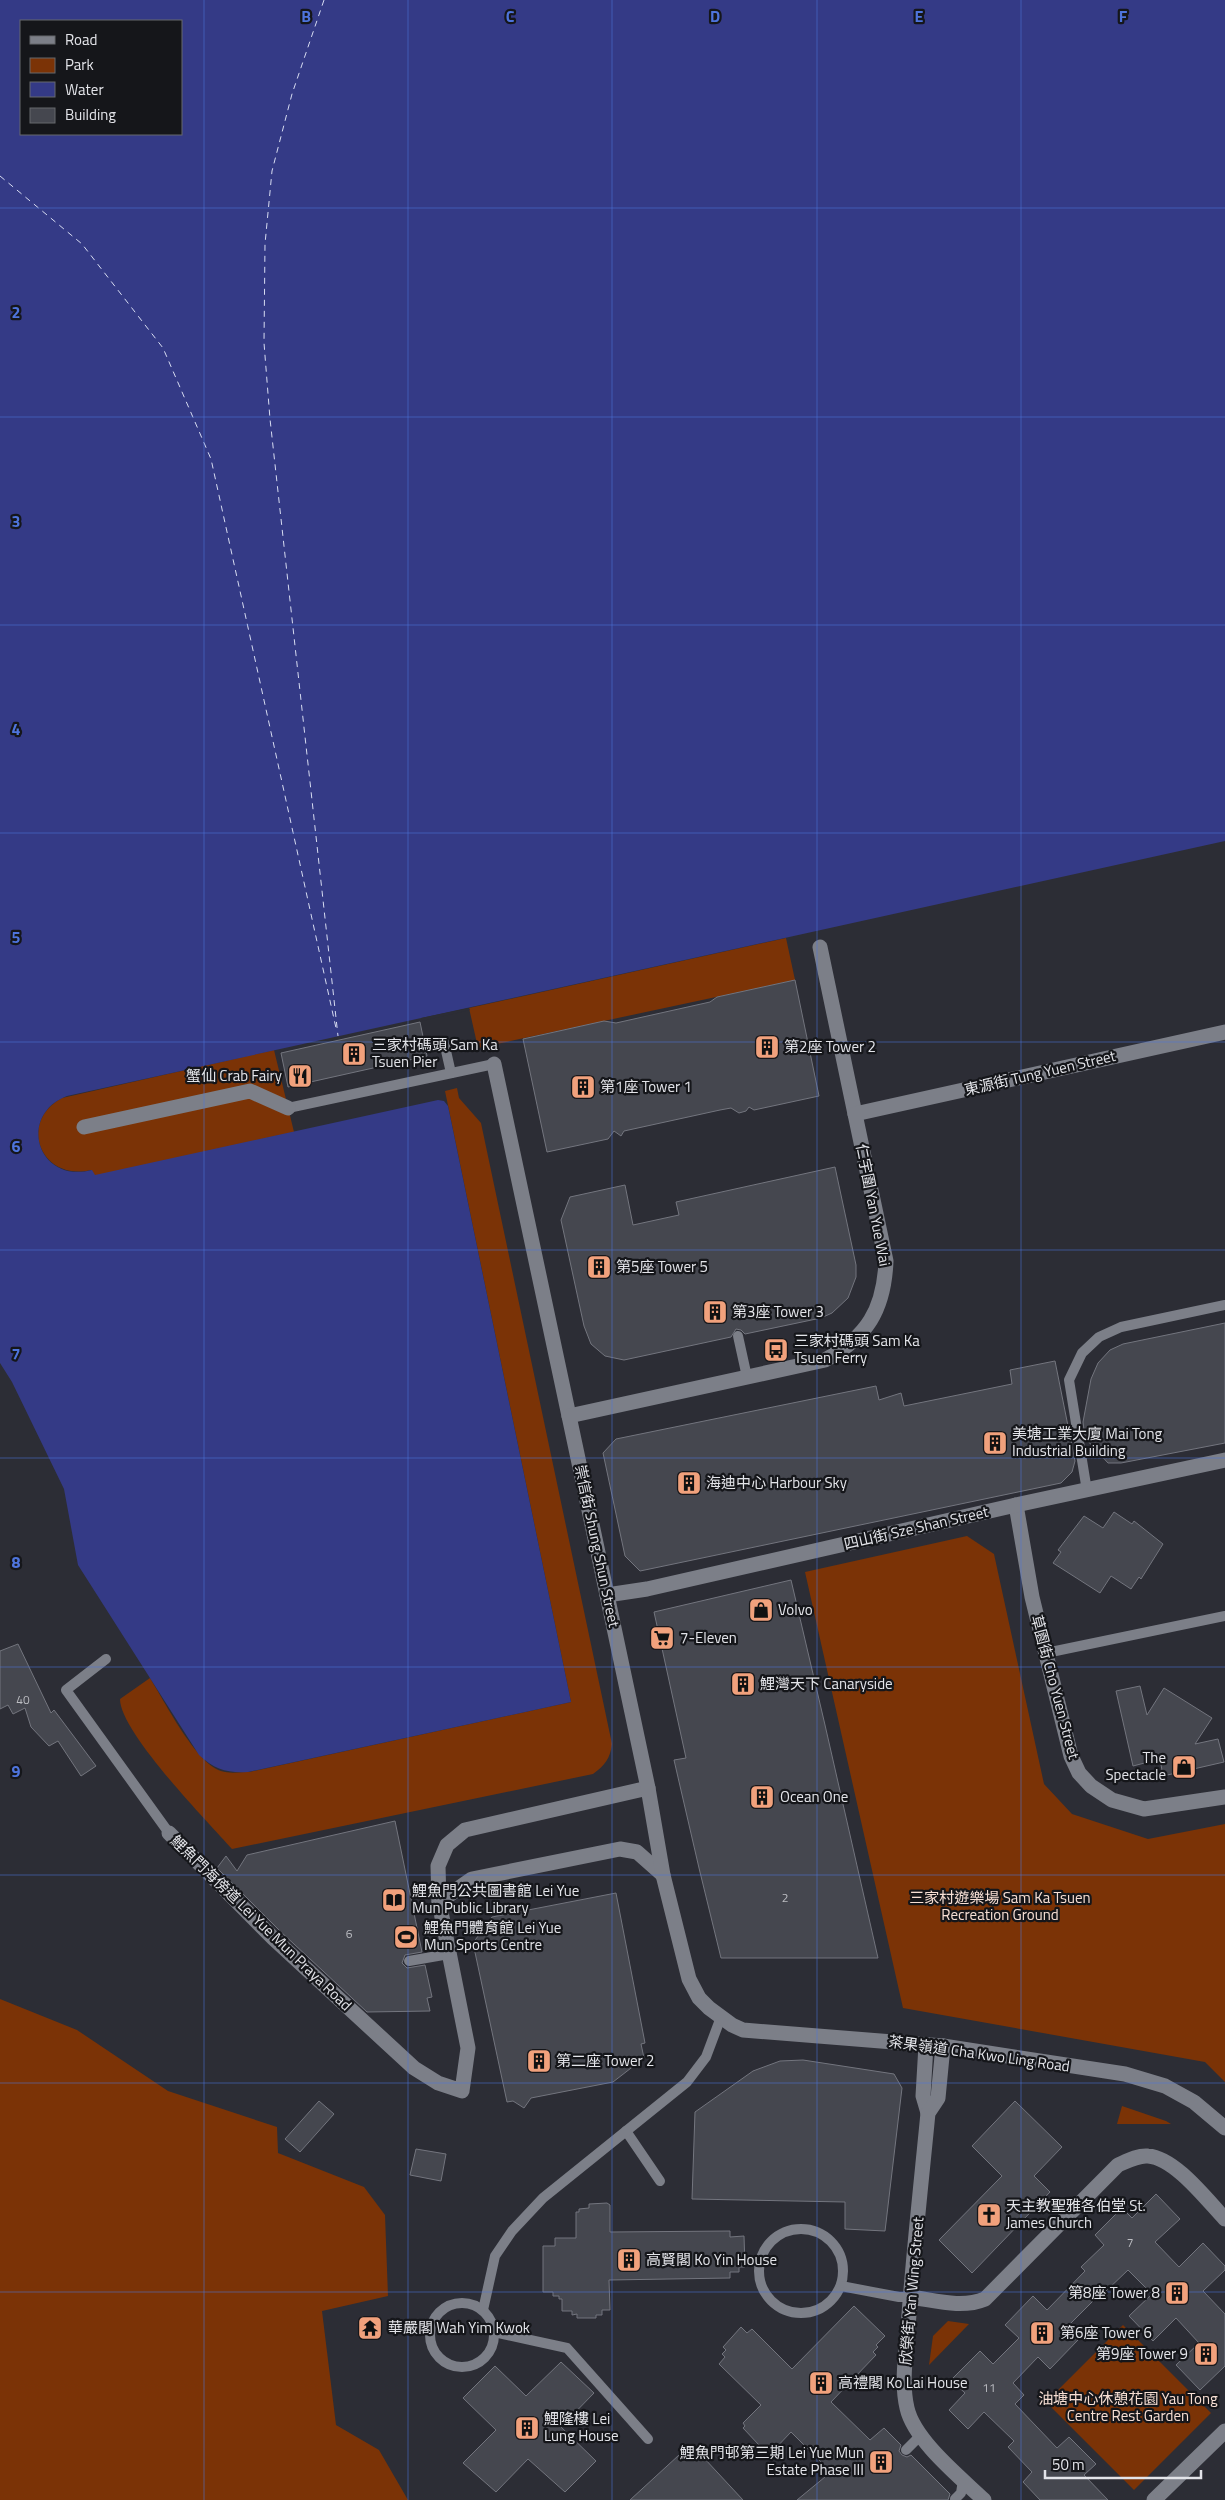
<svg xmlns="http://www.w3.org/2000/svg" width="1225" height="2500" font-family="'Titillium Web','Noto Sans TC',sans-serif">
	<rect width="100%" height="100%" fill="#2c2d35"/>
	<g fill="#7b3306">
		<polygon points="786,938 795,980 478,1048 469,1008"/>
		<path d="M274,1050L294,1132L95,1176L91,1170C41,1182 17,1122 62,1098Z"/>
		<path d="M457,1088L459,1098L481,1123L612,1744C610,1759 605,1765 593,1774L232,1849C207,1821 120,1732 120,1699L150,1678C165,1702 195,1762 221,1771C230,1774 240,1772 249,1772L571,1702L445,1091Z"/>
		<polygon points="967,1536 994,1554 1044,1784 1072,1814 1148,1839 1225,1824 1225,2082 1205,2062 903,2008 805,1572"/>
		<polygon points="0,1999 77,2030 168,2091 277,2127 278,2153 364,2187 385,2215 388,2296 322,2311 336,2425 379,2450 408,2500 0,2500"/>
		<polygon points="1122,2106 1166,2121 1171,2124 1117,2124"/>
		<polygon points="948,2321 969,2324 929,2365 933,2336"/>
		<polygon points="1123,2325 1211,2413 1134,2490 1046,2402"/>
	</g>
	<path fill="#343a86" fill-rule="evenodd" d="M0,0H1225V841L67,1096C17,1115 37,1184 92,1170L95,1175L438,1100L444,1101L448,1106L571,1702L248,1772C227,1773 215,1770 199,1755L78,1565L64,1489L12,1382L0,1363ZM21,21H181V134H21Z"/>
	<polygon fill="#2c2d35" points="469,1008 470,1010 422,1021 421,1018"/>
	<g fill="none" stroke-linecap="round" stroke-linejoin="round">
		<g stroke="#d7dcf2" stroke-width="1" stroke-dasharray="6 5" stroke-linecap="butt">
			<polyline points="324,0 292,94 272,171 265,244 264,343 270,419 338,1036"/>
			<polyline points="0,176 82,244 163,348 211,459 336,1028"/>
		</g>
	</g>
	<g fill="#45474f" stroke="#73757e">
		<polygon points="795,980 819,1096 754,1110 749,1107 746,1111 739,1113 731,1108 720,1110 624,1131 621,1136 614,1131 608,1139 547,1152 523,1039 604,1021 616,1023 710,1002 717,997"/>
		<polygon points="420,1022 427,1056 288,1087 281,1053"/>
		<polygon points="835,1167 856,1265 856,1277 848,1298 832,1313 821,1318 745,1334 741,1330 736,1329 731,1337 624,1360 605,1356 591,1344 584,1326 561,1220 570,1197 625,1185 633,1225 679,1215 676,1202"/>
		<polygon points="1225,1323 1225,1443 1121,1463 1108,1463 1085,1438 1083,1422 1091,1379 1098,1363 1110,1350 1123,1344"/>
		<polygon points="1055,1361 1075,1461 1072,1472 1061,1483 640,1571 625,1556 603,1453 616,1439 876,1386 879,1400 901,1393 904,1406 1012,1384 1010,1370"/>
		<polygon points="1114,1512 1132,1524 1134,1521 1163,1544 1141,1579 1139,1577 1131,1589 1111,1576 1100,1593 1053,1563 1061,1552 1058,1550 1084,1516 1103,1528"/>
		<polygon points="791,1580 825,1725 878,1958 721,1958 699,1868 674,1760 686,1758 654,1612"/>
		<polygon points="18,1644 51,1713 54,1710 96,1766 81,1776 58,1741 49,1746 31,1727 25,1708 13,1714 8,1705 0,1709 0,1651"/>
		<polygon points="1140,1686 1147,1715 1164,1688 1212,1718 1195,1744 1218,1739 1224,1762 1163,1776 1160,1759 1133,1766 1116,1691"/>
		<polygon points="395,1821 422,1952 405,1955 402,1963 407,1968 425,1965 432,1997 427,1998 430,2011 367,2012 280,1931 217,1868 226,1856 237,1871 247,1855"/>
		<polygon points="616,1893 645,2043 641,2044 644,2058 613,2082 531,2098 524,2108 513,2101 507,2102 473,1943 492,1917"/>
		<polygon points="803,2060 894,2074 902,2088 885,2231 845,2229 845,2202 692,2199 695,2112 753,2071 780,2061"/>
		<polygon points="319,2101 334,2114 300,2152 285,2139"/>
		<polygon points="1015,2101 1062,2147 1034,2176 1050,2192 972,2273 939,2240 1002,2176 972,2146"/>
		<polygon points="416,2149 446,2154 441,2181 410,2175"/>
		<polygon points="1156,2194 1180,2219 1155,2242 1179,2267 1203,2243 1225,2266 1225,2270 1203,2291 1225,2314 1225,2366 1200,2390 1176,2365 1199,2343 1176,2318 1153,2341 1129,2316 1152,2294 1128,2270 1105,2292 1104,2290 1066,2328 1078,2340 1050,2369 1038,2357 1013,2383 1024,2395 1015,2404 1057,2448 1069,2437 1096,2464 1084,2475 1108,2500 1040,2500 1023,2482 1032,2472 1008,2447 1014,2441 984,2412 968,2429 949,2410 965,2393 951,2380 980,2351 993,2364 1019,2338 1005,2325 1033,2296 1047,2310 1085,2271 1081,2267 1104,2245 1095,2235 1122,2208 1132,2218"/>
		<polygon points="607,2203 610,2205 610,2232 730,2231 730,2237 744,2236 745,2267 739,2267 739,2272 730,2272 730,2278 609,2280 610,2310 602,2310 602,2315 596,2315 596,2318 577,2318 577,2314 572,2315 572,2311 562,2311 562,2299 559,2299 559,2296 553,2296 553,2292 543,2292 543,2246 555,2246 555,2238 576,2238 576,2212 579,2212 579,2209 589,2208 589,2204"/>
		<polygon points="854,2306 885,2336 876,2345 878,2347 873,2352 876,2355 831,2402 870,2440 884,2428 901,2445 899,2451 902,2455 907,2457 911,2455 950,2494 948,2500 797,2500 831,2472 791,2432 773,2451 767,2445 764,2448 759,2445 743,2428 745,2426 743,2423 761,2405 719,2364 725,2357 722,2354 726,2350 723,2347 741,2327 747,2333 752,2329 792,2369"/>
		<polygon points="561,2362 594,2393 561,2427 596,2461 565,2492 528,2459 496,2492 463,2463 496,2430 463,2398 495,2366 526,2396"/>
		<polygon points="691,2444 743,2500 630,2500"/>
	</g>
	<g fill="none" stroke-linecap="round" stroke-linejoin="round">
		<g stroke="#7c7f88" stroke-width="10">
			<polyline points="444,1042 451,1073"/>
			<polyline points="288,1108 494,1064"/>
			<polyline points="738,1336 747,1377"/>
			<polyline points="1087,1491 1069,1380 1082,1353 1099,1337 1121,1327 1225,1305"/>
			<polyline points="1046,1653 1225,1616"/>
			<polyline points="106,1659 66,1690 169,1833"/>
			<polyline points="409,1961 449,1954"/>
			<polyline points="626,2131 660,2181"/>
			<circle cx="801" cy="2271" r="42"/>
			<polyline points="841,2286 899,2297 910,2297"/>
			<circle cx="462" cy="2335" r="32"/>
			<polyline points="483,2310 495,2256 512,2231 543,2198 687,2082 706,2057 721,2017"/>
			<polyline points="494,2332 567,2348 648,2439"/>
			<polyline points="906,2450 921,2435"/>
			<polyline points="955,2499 961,2493 963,2480"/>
		</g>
		<g stroke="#7c7f88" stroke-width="15">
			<polyline points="820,947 855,1114"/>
			<polyline points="494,1064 569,1416"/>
			<polyline points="84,1127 250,1091 288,1108"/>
			<polyline points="1016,1505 1032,1597 1071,1756 1079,1773 1091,1786 1112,1800 1144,1809 1225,1797"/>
			<polyline points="607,1595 647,1589 1016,1505 1225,1460"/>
			<polyline points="169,1833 273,1938 414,2068 438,2083 462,2091 468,2048 439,1902 438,1866 447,1845 465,1830 648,1788"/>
			<polyline points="439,1902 472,1879 620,1849 637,1852 663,1875"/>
			<polyline points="926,2045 923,2096 928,2113"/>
			<path d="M943,2046L938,2098L928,2113C921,2185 913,2256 908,2328C906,2354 901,2383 907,2408C914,2440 960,2477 984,2500"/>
			<path d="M910,2297C934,2300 961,2309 985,2299L1118,2165C1127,2161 1138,2155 1148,2156C1175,2158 1206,2199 1225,2219"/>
			<polyline points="1154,2500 1225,2431"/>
		</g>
		<path stroke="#7c7f88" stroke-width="15" d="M1225,1032L855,1114L886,1261C884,1310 867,1337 825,1360L569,1416L648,1788L663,1875L689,1979L699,1998L709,2008L732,2025L743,2030L943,2046L1125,2074L1165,2086L1194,2102L1225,2128"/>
	</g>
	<path fill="none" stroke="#4e74dc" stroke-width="1" stroke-opacity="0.55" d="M204,0V2500M408,0V2500M612,0V2500M817,0V2500M1021,0V2500M0,208H1225M0,417H1225M0,625H1225M0,833H1225M0,1042H1225M0,1250H1225M0,1458H1225M0,1667H1225M0,1875H1225M0,2083H1225M0,2292H1225"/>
	<defs>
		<symbol id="building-square" viewBox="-11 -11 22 22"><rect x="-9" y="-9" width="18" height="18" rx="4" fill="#f1a17c" stroke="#15161a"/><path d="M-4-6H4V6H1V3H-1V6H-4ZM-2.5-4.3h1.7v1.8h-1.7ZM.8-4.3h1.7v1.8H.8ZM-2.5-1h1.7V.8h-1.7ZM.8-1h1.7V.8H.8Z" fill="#111"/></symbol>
		<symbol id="restaurant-square" viewBox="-11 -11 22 22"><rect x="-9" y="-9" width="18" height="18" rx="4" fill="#f1a17c" stroke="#15161a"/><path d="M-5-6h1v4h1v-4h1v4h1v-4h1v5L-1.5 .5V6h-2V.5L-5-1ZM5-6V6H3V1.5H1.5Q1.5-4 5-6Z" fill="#111"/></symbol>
		<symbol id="bus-square" viewBox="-11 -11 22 22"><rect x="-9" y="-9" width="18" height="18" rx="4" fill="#f1a17c" stroke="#15161a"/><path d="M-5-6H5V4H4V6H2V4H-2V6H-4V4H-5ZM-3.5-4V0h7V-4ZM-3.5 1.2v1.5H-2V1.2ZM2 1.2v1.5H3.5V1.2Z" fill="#111"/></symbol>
		<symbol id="shop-square" viewBox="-11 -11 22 22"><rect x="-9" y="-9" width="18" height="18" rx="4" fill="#f1a17c" stroke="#15161a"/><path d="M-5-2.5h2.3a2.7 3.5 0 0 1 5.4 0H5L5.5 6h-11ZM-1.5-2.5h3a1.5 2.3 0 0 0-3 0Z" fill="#111"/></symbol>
		<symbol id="supermarket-square" viewBox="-11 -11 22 22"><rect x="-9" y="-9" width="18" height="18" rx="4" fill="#f1a17c" stroke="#15161a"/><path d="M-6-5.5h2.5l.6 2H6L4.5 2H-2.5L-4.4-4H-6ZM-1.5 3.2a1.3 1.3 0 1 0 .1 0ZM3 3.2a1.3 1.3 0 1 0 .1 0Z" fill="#111"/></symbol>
		<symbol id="library-square" viewBox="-11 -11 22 22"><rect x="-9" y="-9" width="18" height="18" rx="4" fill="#f1a17c" stroke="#15161a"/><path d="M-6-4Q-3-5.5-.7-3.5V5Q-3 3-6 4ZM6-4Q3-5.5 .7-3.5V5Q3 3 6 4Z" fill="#111"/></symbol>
		<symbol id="stadium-square" viewBox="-11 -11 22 22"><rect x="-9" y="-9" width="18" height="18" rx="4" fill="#f1a17c" stroke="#15161a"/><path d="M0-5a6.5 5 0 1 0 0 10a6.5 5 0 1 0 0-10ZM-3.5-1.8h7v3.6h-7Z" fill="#111"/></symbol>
		<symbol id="church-square" viewBox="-11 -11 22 22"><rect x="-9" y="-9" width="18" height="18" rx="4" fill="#f1a17c" stroke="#15161a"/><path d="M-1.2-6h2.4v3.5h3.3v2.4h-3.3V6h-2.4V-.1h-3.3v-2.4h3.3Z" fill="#111"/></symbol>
		<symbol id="temple-square" viewBox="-11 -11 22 22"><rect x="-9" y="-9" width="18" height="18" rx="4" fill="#f1a17c" stroke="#15161a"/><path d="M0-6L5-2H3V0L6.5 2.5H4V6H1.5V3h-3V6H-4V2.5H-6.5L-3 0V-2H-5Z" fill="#111"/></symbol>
	</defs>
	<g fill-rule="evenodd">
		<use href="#building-square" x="753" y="1033" width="28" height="28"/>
		<use href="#building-square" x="340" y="1040" width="28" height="28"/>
		<use href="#restaurant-square" x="286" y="1062" width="28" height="28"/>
		<use href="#building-square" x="569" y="1073" width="28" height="28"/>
		<use href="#building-square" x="585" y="1253" width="28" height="28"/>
		<use href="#building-square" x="701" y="1298" width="28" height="28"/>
		<use href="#bus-square" x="762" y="1336" width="28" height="28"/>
		<use href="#building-square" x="981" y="1429" width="28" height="28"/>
		<use href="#building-square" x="675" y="1469" width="28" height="28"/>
		<use href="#shop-square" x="747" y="1596" width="28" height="28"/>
		<use href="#supermarket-square" x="648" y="1624" width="28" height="28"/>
		<use href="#building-square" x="729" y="1670" width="28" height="28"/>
		<use href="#shop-square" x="1170" y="1753" width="28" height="28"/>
		<use href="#building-square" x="748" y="1783" width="28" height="28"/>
		<use href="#library-square" x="380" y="1886" width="28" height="28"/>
		<use href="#stadium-square" x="392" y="1923" width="28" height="28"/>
		<use href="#building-square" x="525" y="2047" width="28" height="28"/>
		<use href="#church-square" x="975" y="2201" width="28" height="28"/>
		<use href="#building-square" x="615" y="2246" width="28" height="28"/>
		<use href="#building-square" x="1163" y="2279" width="28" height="28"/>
		<use href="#temple-square" x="356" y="2314" width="28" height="28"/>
		<use href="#building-square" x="1028" y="2319" width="28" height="28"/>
		<use href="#building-square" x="1192" y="2340" width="28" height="28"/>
		<use href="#building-square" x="807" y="2369" width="28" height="28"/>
		<use href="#building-square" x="513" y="2414" width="28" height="28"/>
		<use href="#building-square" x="867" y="2448" width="28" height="28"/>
	</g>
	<g text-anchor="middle" stroke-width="4.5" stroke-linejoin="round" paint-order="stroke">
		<g font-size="12" fill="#bcbdc2">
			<text x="23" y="1704">40</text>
			<text x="785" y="1902">2</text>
			<text x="349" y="1938">6</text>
			<text x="1130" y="2247">7</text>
			<text x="989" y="2392">11</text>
		</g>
		<g font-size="15" fill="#e3e4e9" stroke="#15161a" text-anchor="start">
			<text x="372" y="1050">三家村碼頭 Sam Ka<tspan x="372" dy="17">Tsuen Pier</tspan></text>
			<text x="784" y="1052">第2座 Tower 2</text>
			<text x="282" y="1081" text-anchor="end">蟹仙 Crab Fairy</text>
			<text x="600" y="1092">第1座 Tower 1</text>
			<text x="616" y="1272">第5座 Tower 5</text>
			<text x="732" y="1317">第3座 Tower 3</text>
			<text x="794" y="1346">三家村碼頭 Sam Ka<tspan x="794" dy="17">Tsuen Ferry</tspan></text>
			<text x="1012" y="1439">美塘工業大廈 Mai Tong<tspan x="1012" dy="17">Industrial Building</tspan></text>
			<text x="706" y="1488">海迪中心 Harbour Sky</text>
			<text x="778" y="1615">Volvo</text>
			<text x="680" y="1643">7-Eleven</text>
			<text x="760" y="1689">鯉灣天下 Canaryside</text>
			<text x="1166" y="1763" text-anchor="end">The<tspan x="1166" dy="17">Spectacle</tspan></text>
			<text x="780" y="1802">Ocean One</text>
			<text x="412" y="1896">鯉魚門公共圖書館 Lei Yue<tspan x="412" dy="17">Mun Public Library</tspan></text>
			<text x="424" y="1933">鯉魚門體育館 Lei Yue<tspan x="424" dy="17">Mun Sports Centre</tspan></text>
			<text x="556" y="2066">第二座 Tower 2</text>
			<text x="1006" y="2211">天主教聖雅各伯堂 St.<tspan x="1006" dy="17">James Church</tspan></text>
			<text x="646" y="2265">高賢閣 Ko Yin House</text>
			<text x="1160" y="2298" text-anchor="end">第8座 Tower 8</text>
			<text x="388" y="2333">華嚴閣 Wah Yim Kwok</text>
			<text x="1060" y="2338">第6座 Tower 6</text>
			<text x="1188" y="2359" text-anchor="end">第9座 Tower 9</text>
			<text x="838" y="2388">高禮閣 Ko Lai House</text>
			<text x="544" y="2424">鯉隆樓 Lei<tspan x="544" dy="17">Lung House</tspan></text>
			<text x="864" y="2458" text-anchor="end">鯉魚門邨第三期 Lei Yue Mun<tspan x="864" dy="17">Estate Phase III</tspan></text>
		</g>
		<g font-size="15" fill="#e3e4e9" stroke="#15161a">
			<text transform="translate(1040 1073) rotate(-13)" y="5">東源街 Tung Yuen Street</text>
			<text transform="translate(873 1205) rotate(79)" y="5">仁宇圍 Yan Yue Wai</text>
			<text transform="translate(916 1528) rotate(-13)" y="5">四山街 Sze Shan Street</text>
			<text transform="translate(597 1546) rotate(78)" y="5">崇信街 Shung Shun Street</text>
			<text transform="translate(1055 1687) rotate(75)" y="5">草園街 Cho Yuen Street</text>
			<text transform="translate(261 1923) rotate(44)" y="5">鯉魚門海傍道 Lei Yue Mun Praya Road</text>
			<text transform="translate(979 2054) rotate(8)" y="5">茶果嶺道 Cha Kwo Ling Road</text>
			<text transform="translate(912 2291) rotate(-85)" y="5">欣榮街 Yan Wing Street</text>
		</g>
		<g font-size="15" fill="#f7dfd4" stroke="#15161a">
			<text x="1000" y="1903">三家村遊樂場 Sam Ka Tsuen<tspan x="1000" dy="17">Recreation Ground</tspan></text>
			<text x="1128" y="2404">油塘中心休憩花園 Yau Tong<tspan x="1128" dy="17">Centre Rest Garden</tspan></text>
		</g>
	</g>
	<g font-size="16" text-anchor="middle" font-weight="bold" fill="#4e74dc" stroke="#15161a" stroke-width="4.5" stroke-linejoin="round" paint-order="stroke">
		<text x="306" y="22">B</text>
		<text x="510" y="22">C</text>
		<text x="715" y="22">D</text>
		<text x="919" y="22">E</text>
		<text x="1123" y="22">F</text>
		<text x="16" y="318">2</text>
		<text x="16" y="527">3</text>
		<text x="16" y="735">4</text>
		<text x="16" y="943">5</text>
		<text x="16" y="1152">6</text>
		<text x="16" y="1360">7</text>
		<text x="16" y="1568">8</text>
		<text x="16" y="1777">9</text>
	</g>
	<rect x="20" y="20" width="162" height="115" fill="#15161a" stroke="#67686d"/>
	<rect x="30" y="36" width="25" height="8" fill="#7c7f88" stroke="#67686d"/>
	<text x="65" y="45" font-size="15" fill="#e3e4e9">Road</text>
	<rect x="30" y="58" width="25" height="15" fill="#7b3306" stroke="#67686d"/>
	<text x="65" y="70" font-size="15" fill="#e3e4e9">Park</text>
	<rect x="30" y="82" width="25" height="15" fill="#343a86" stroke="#67686d"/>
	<text x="65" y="95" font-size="15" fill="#e3e4e9">Water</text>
	<rect x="30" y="108" width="25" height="15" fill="#45474f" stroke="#67686d"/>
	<text x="65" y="120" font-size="15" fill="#e3e4e9">Building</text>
	<path d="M1045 2470v8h156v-8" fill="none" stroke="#e3e4e9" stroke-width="2.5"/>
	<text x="1052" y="2470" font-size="15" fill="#e3e4e9" stroke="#15161a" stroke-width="4" paint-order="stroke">50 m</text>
</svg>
